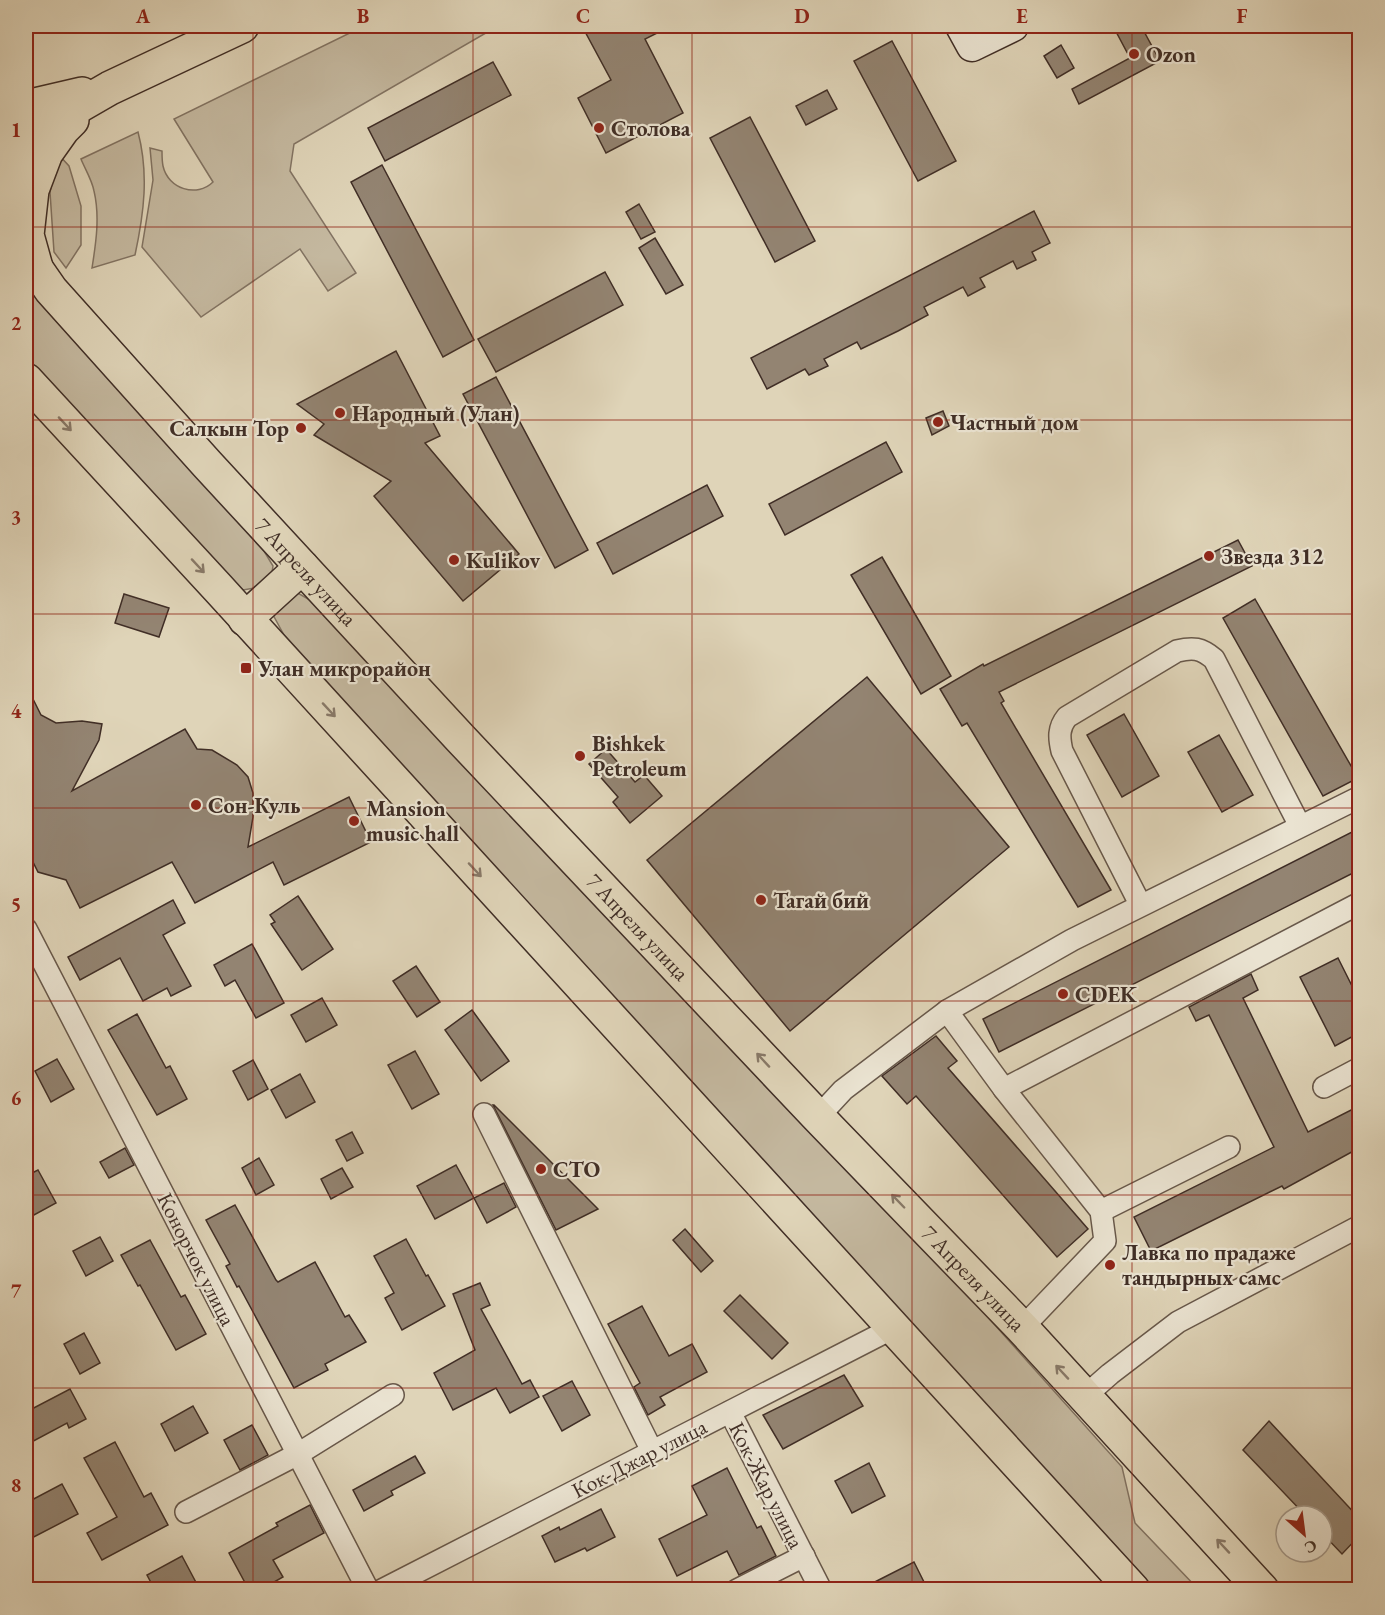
<svg xmlns="http://www.w3.org/2000/svg" width="1385" height="1615" font-family="'EB Garamond',serif">
	<rect width="100%" height="100%" fill="#dfd4b8"/>
	<filter id="stains"><feTurbulence type="fractalNoise" baseFrequency=".00333" numOctaves="4"/><feColorMatrix values="0 0 0 0 .2 0 0 0 0 .09 0 0 0 0 .02 0 0 0 .5 -.17"/></filter>
	<radialGradient id="worn" r=".72"><stop offset=".6" stop-color="#630" stop-opacity="0"/><stop offset="1" stop-color="#630" stop-opacity=".3"/></radialGradient>
	<g fill="#c4b89f" stroke="#827362" stroke-width="1.5">
		<path d="M364,26H498L294,144L290,171L356,273L328,291L300,249L201,317L142,247L153,180L150,148L162,151C162,156 162,161 163,166C168,189 197,198 213,182L174,119Z"/>
		<path d="M138,132C149,174 144,213 135,255L92,268C96,243 100,216 94,191C92,180 85,169 81,159Z"/>
		<polygon points="58,154 69,166 81,206 81,245 66,268 54,252 50,192"/>
		<polygon points="26,286 264,551 273,566 271,578 260,587 243,590 229,581 26,358"/>
		<polygon points="296,592 310,600 863,1188 977,1305 1122,1467 1135,1523 1198,1589 1152,1589 284,635 272,613"/>
	</g>
	<g fill="#938472" stroke="#402e26" stroke-width="1.5">
		<polygon points="582,26 671,26 645,39 683,113 606,153 578,98 611,80"/>
		<polygon points="1113,26 1141,26 1160,61 1079,104 1072,89 1130,58"/>
		<polygon points="892,41 956,161 918,181 854,61"/>
		<polygon points="1061,45 1074,68 1057,78 1044,56"/>
		<polygon points="493,62 511,95 385,161 368,128"/>
		<polygon points="827,90 837,109 806,125 796,106"/>
		<polygon points="750,117 815,241 775,262 710,138"/>
		<polygon points="382,165 474,340 443,357 351,182"/>
		<polygon points="639,204 655,232 641,239 626,212"/>
		<polygon points="1034,211 1050,243 1032,252 1036,260 1017,269 1013,261 980,278 985,287 968,296 963,287 924,307 928,315 898,331 861,349 857,342 824,359 828,366 809,375 805,369 767,389 751,358"/>
		<polygon points="655,238 683,285 666,294 639,248"/>
		<polygon points="605,272 623,305 496,372 478,339"/>
		<polygon points="396,351 440,436 425,443 519,554 463,601 374,496 391,481 314,435 324,424 297,404"/>
		<polygon points="496,377 588,550 555,568 463,394"/>
		<polygon points="943,411 949,426 932,435 926,418"/>
		<polygon points="886,442 902,472 785,535 769,504"/>
		<polygon points="707,485 723,516 613,574 597,543"/>
		<polygon points="1238,540 1252,566 999,692 1004,701 1001,703 1111,890 1078,907 967,723 962,726 940,689 983,664 984,666"/>
		<polygon points="882,557 951,676 921,694 851,575"/>
		<polygon points="124,594 169,608 159,637 115,623"/>
		<polygon points="1255,599 1358,778 1323,796 1223,618"/>
		<polygon points="867,677 1009,847 790,1031 647,860"/>
		<polygon points="26,685 41,715 56,723 82,721 102,724 99,740 72,791 185,729 197,749 212,750 237,765 248,777 253,793 253,817 248,847 349,797 371,842 284,885 273,862 195,903 172,862 80,908 66,880 38,872 26,848"/>
		<polygon points="1124,714 1159,776 1122,797 1087,735"/>
		<polygon points="1219,735 1253,795 1222,812 1188,752"/>
		<polygon points="606,749 635,782 644,775 662,796 630,823 613,802 618,797 589,764"/>
		<polygon points="1352,832 1359,848 1359,870 999,1052 983,1019"/>
		<polygon points="298,896 333,949 302,970 271,924 275,922 270,915"/>
		<polygon points="173,900 185,923 163,935 191,986 171,996 167,988 143,1001 120,958 80,980 68,957"/>
		<polygon points="252,944 284,1003 256,1018 235,980 225,986 214,965"/>
		<polygon points="1338,958 1359,1000 1359,1033 1335,1046 1300,977"/>
		<polygon points="416,966 440,1002 417,1017 393,981"/>
		<polygon points="1251,974 1258,990 1243,998 1308,1132 1359,1106 1359,1148 1284,1189 1282,1186 1151,1251 1134,1217 1274,1147 1209,1015 1196,1021 1189,1007"/>
		<polygon points="322,998 337,1025 306,1042 291,1015"/>
		<polygon points="472,1010 509,1061 481,1081 445,1030"/>
		<polygon points="137,1014 166,1068 170,1066 187,1099 157,1115 108,1030"/>
		<polygon points="936,1036 957,1061 948,1068 1088,1229 1057,1257 916,1096 907,1104 882,1076"/>
		<polygon points="415,1051 439,1094 412,1109 388,1065"/>
		<polygon points="57,1059 74,1089 51,1102 35,1071"/>
		<polygon points="253,1060 268,1089 248,1100 233,1071"/>
		<polygon points="300,1074 315,1102 286,1118 271,1090"/>
		<polygon points="493,1105 494,1105 598,1209 556,1230"/>
		<polygon points="352,1132 363,1153 347,1161 336,1140"/>
		<polygon points="125,1148 134,1165 109,1178 100,1162"/>
		<polygon points="259,1158 274,1185 256,1195 242,1168"/>
		<polygon points="456,1165 474,1198 435,1219 417,1186"/>
		<polygon points="342,1168 353,1187 331,1199 321,1179"/>
		<polygon points="38,1170 56,1203 34,1215 26,1200 26,1176"/>
		<polygon points="504,1183 516,1207 487,1223 474,1198"/>
		<polygon points="235,1205 276,1280 278,1282 315,1262 345,1317 349,1315 366,1342 325,1364 328,1370 294,1388 239,1286 237,1287 226,1266 230,1264 206,1220"/>
		<polygon points="685,1229 713,1261 701,1272 673,1240"/>
		<polygon points="100,1237 113,1261 86,1276 73,1251"/>
		<polygon points="406,1239 426,1276 428,1275 445,1306 402,1330 385,1298 394,1293 374,1256"/>
		<polygon points="150,1240 181,1297 185,1295 206,1334 176,1350 140,1285 138,1286 121,1255"/>
		<polygon points="480,1283 490,1305 481,1309 522,1384 530,1380 539,1397 510,1413 496,1388 453,1410 434,1373 475,1350 453,1294"/>
		<polygon points="740,1295 788,1343 772,1359 724,1311"/>
		<polygon points="642,1306 669,1356 692,1344 707,1372 660,1397 665,1405 648,1415 634,1387 640,1383 608,1324"/>
		<polygon points="84,1333 100,1363 80,1374 64,1344"/>
		<polygon points="844,1375 863,1406 783,1449 763,1415"/>
		<polygon points="572,1381 590,1415 562,1431 543,1396"/>
		<polygon points="70,1389 86,1419 69,1428 67,1423 26,1445 26,1412"/>
		<polygon points="193,1406 208,1433 175,1451 161,1424"/>
		<polygon points="1269,1421 1359,1518 1359,1536 1342,1554 1322,1533 1322,1516 1306,1516 1243,1450"/>
		<polygon points="252,1425 268,1455 240,1470 224,1440"/>
		<polygon points="115,1442 144,1497 151,1493 168,1525 102,1560 87,1533 117,1517 84,1458"/>
		<polygon points="415,1456 425,1473 391,1491 393,1495 364,1511 353,1490"/>
		<polygon points="869,1463 885,1496 852,1513 835,1481"/>
		<polygon points="727,1468 757,1528 761,1526 776,1556 739,1575 727,1551 677,1576 659,1539 707,1515 692,1486"/>
		<polygon points="62,1484 78,1514 26,1541 26,1503"/>
		<polygon points="310,1505 324,1533 273,1560 283,1577 260,1590 249,1590 229,1553 278,1526 276,1523"/>
		<polygon points="601,1509 615,1537 587,1551 585,1548 555,1562 542,1536 559,1527 560,1530"/>
		<polygon points="182,1556 200,1590 155,1590 147,1575"/>
		<polygon points="914,1562 928,1590 859,1590"/>
	</g>
	<g fill="none" stroke-linecap="round" stroke-linejoin="round">
		<defs>
			<g id="street">
				<path d="M1140,904L1062,751C1059,738 1058,728 1067,717L1177,651C1193,647 1201,648 1214,659L1300,826"/>
				<polyline points="26,929 368,1590"/>
				<polyline points="947,1011 1004,1089 1101,1211 1105,1241 1022,1328"/>
				<polyline points="1324,1087 1360,1068"/>
				<polyline points="1004,1089 1360,903"/>
				<polyline points="484,1114 652,1451"/>
				<polyline points="818,1117 843,1090 947,1011 1072,940 1360,797"/>
				<polyline points="1101,1211 1229,1147"/>
				<polyline points="1085,1396 1110,1374 1178,1322 1360,1226"/>
				<polyline points="730,1412 821,1590"/>
				<polyline points="186,1512 298,1454 393,1395"/>
				<polyline points="382,1590 895,1327"/>
				<polyline points="737,1590 804,1556"/>
			</g>
			<polyline id="secondary" points="961,26 972,46 1013,26"/>
			<g id="primary">
				<polyline points="26,107 82,94"/>
				<polyline points="26,141 58,118 110,88 242,26"/>
				<path id="s1" d="M26,254L51,290L207,464L461,739L818,1117L1022,1328L1262,1590"/>
				<polyline points="37,271 27,235 32,190 46,153 63,129 72,120"/>
				<polyline points="26,380 218,588 1133,1590"/>
				<polyline points="245,619 302,567"/>
			</g>
		</defs>
		<use href="#street" stroke="#68584a" stroke-width="24"/>
		<use href="#secondary" stroke="#402e26" stroke-width="33"/>
		<use href="#primary" stroke="#402e26" stroke-width="36"/>
		<use href="#street" stroke="#eae3d1" stroke-width="21"/>
		<use href="#secondary" stroke="#eae3d1" stroke-width="30"/>
		<use href="#primary" stroke="#dfd4b8" stroke-width="33"/>
	</g>
	<defs><path id="oneway-shaft" d="M-6 0H5M1.5-3L5.5 0L1.5 3" fill="none" stroke-width="1.6" stroke-linecap="round" stroke-linejoin="round" transform="scale(1.5)"/></defs>
	<g stroke="#887968">
		<use href="#oneway-shaft" transform="translate(65 424) rotate(47)"/>
		<use href="#oneway-shaft" transform="translate(198 566) rotate(47)"/>
		<use href="#oneway-shaft" transform="translate(329 710) rotate(47)"/>
		<use href="#oneway-shaft" transform="translate(475 870) rotate(47)"/>
		<use href="#oneway-shaft" transform="translate(763 1060) rotate(-133)"/>
		<use href="#oneway-shaft" transform="translate(898 1201) rotate(-134)"/>
		<use href="#oneway-shaft" transform="translate(1062 1372) rotate(-133)"/>
		<use href="#oneway-shaft" transform="translate(1223 1546) rotate(-133)"/>
	</g>
	<path fill="none" stroke="#8f2418" stroke-width="1.5" stroke-opacity="0.55" d="M253,26V1590M473,26V1590M692,26V1590M912,26V1590M1132,26V1590M26,227H1360M26,420H1360M26,614H1360M26,808H1360M26,1001H1360M26,1195H1360M26,1388H1360"/>
	<g fill="#8f2418" stroke="#eae3d1" stroke-width="2">
		<circle cx="1134" cy="54" r="6"/>
		<circle cx="599" cy="128" r="6"/>
		<circle cx="340" cy="413" r="6"/>
		<circle cx="938" cy="422" r="6"/>
		<circle cx="301" cy="428" r="6"/>
		<circle cx="1209" cy="556" r="6"/>
		<circle cx="454" cy="560" r="6"/>
		<rect x="240" y="662" width="12" height="12" rx="3"/>
		<circle cx="580" cy="756" r="6"/>
		<circle cx="196" cy="805" r="6"/>
		<circle cx="354" cy="821" r="6"/>
		<circle cx="761" cy="900" r="6"/>
		<circle cx="1063" cy="994" r="6"/>
		<circle cx="541" cy="1169" r="6"/>
		<circle cx="1110" cy="1265" r="6"/>
	</g>
	<g text-anchor="middle" stroke-width="4.5" stroke-linejoin="round" paint-order="stroke">
		<g font-size="22" font-weight="bold" fill="#402e26" stroke="#eae3d1" text-anchor="start">
			<text x="1146" y="62">Ozon</text>
			<text x="611" y="136">Столова</text>
			<text x="352" y="421">Народный (Улан)</text>
			<text x="950" y="430">Частный дом</text>
			<text x="289" y="436" text-anchor="end">Салкын Тор</text>
			<text x="1221" y="564">Звезда 312</text>
			<text x="466" y="568">Kulikov</text>
			<text x="258" y="676">Улан микрорайон</text>
			<text x="592" y="751">Bishkek<tspan x="592" dy="25">Petroleum</tspan></text>
			<text x="208" y="813">Сон-Куль</text>
			<text x="366" y="816">Mansion<tspan x="366" dy="25">music hall</tspan></text>
			<text x="773" y="908">Тагай бий</text>
			<text x="1075" y="1002">CDEK</text>
			<text x="553" y="1177">СТО</text>
			<text x="1122" y="1260">Лавка по прадаже<tspan x="1122" dy="25">тандырных самс</tspan></text>
		</g>
		<g font-size="22" fill="#402e26" stroke="#eae3d1">
			<text dy="8" stroke="none"><textPath href="#s1" startOffset="424">7 Апреля улица</textPath></text>
			<text dy="8" stroke="none"><textPath href="#s1" startOffset="910">7 Апреля улица</textPath></text>
			<text transform="translate(197 1259) rotate(63)" y="8">Конорчок улица</text>
			<text dy="8" stroke="none"><textPath href="#s1" startOffset="1396">7 Апреля улица</textPath></text>
			<text transform="translate(639 1458) rotate(-27)" y="8">Кок-Джар улица</text>
			<text transform="translate(767 1485) rotate(63)" y="8">Кок-Жар улица</text>
		</g>
	</g>
	<rect width="1385" height="1615" fill="none" stroke="#dfd4b8" stroke-width="66"/>
	<g transform="translate(1304 1534) rotate(152)"><circle r="28" fill="#eae3d1" stroke="#a69b8d" stroke-width="1.5"/>
	<path d="M0-4.5L10 22L0 15L-10 22Z" fill="#8f2418"/>
	<text y="-9" font-size="16" font-weight="bold" text-anchor="middle" fill="#402e26">С</text>
	</g>
	<rect x="33" y="33" width="1319" height="1549" fill="none" stroke="#8f2418" stroke-width="2"/>
	<g font-size="20" text-anchor="middle" font-weight="bold" fill="#8f2418">
		<text x="143" y="23">A</text>
		<text x="363" y="23">B</text>
		<text x="583" y="23">C</text>
		<text x="802" y="23">D</text>
		<text x="1022" y="23">E</text>
		<text x="1242" y="23">F</text>
		<text x="16" y="137">1</text>
		<text x="16" y="330">2</text>
		<text x="16" y="524">3</text>
		<text x="16" y="718">4</text>
		<text x="16" y="911">5</text>
		<text x="16" y="1105">6</text>
		<text x="16" y="1298">7</text>
		<text x="16" y="1492">8</text>
	</g>
	<rect width="100%" height="100%" filter="url(#stains)"/>
	<rect width="100%" height="100%" fill="url(#worn)"/>
</svg>
